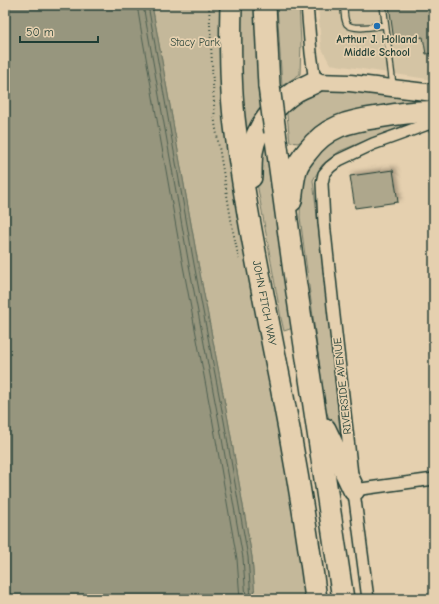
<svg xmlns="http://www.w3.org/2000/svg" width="439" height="604" font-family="'Comic Neue',sans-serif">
	<defs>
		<filter id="shadow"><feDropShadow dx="3" dy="-3" stdDeviation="2" flood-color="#0004"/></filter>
	</defs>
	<rect width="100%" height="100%" fill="#e5d0af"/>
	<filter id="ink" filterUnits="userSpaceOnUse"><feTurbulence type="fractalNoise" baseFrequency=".025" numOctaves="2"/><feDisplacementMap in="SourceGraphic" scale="8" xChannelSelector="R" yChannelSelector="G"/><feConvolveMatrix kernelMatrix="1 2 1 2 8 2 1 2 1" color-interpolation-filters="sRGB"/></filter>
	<g filter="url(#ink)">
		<polygon fill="#d4c4a4" points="318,5 434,5 434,80 330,64 321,47"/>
		<g fill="#c4b89a" stroke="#727a67">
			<polygon points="152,5 231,5 231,80 316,599 255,599 252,557 228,420 198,263"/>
			<polygon points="240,5 256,5 263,105 246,133 239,52"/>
			<polygon points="277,5 299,5 301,43 300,74 282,86"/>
			<polygon points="354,88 434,100 434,104 335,117 298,143 290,142 286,106 318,89"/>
			<polygon points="430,117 405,125 340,151 322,165 313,180 333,358 342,452 325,408 300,217 301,179 313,154 332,136"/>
			<polygon points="265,132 293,328 284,331 281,318 255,172"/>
		</g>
		<polygon fill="#97967e" stroke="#677260" points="5,5 152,5 198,263 228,420 252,557 255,599 5,599"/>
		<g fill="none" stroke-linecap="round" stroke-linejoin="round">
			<g stroke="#4f6152" stroke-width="1">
				<polyline points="137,5 142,35 183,266 213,423 237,559 240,599"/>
				<polyline points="143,5 189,265 219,422 243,558 246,599"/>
				<polyline points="148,5 194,264 224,421 248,557 251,599"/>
			</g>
		</g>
		<g fill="#aea78c" stroke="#1f3d34" filter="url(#shadow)">
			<polygon points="389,5 434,5 434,53 426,54 423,37 394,41"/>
			<polygon points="393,170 398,202 355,208 350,176"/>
		</g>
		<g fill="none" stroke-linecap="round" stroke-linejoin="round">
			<defs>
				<g id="lane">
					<path d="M344,5C344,11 344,20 347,24C353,31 377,26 385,25"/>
					<polyline points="383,5 393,86"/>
				</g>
				<g id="street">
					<polyline points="307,5 311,53 315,82"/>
					<polyline points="354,490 434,479"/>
					<polyline points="368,599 354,492 334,316 324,222 322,183 324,174 330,167 339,160 373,144 398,135 425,125 434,123"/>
				</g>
				<polyline id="secondary" points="315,82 350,83 434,93"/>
				<g id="highway">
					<path d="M231,5C230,45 230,86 235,126C244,200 259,273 273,346C290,430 305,514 316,599"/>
					<polyline points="265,5 269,86"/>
					<polyline points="275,132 295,279 343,599"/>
					<path d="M251,177C251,169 251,160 252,152C256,127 275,105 296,91C302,88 309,85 315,82"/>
					<path d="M291,201C293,189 293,178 297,167C299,162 303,157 307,152C326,126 350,121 379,117C397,114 416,111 434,112"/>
					<polyline points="325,429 354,490"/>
				</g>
			</defs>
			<use href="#lane" stroke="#1f3d34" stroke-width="8"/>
			<use href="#street" stroke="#1f3d34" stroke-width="14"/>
			<use href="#secondary" stroke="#1f3d34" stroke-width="19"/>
			<use href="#highway" stroke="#1f3d34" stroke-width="24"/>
			<polyline stroke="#1f3d34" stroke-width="2" stroke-dasharray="1 3" stroke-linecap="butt" points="209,5 215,123 233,231 239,259"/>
			<use href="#lane" stroke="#e5d0af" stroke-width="5.5"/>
			<use href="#street" stroke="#e5d0af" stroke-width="11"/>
			<use href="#secondary" stroke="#e5d0af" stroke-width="16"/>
			<use href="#highway" stroke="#e5d0af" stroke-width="21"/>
			<defs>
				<polyline id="highway-bridge" points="269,86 275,132"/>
			</defs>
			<use href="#highway-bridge" stroke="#1f3d34" stroke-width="24" stroke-linecap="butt"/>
			<use href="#highway-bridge" stroke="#e5d0af" stroke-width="21"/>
		</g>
	</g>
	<circle fill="#1f6fb2" stroke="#e5d0af" stroke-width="1.5" cx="377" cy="26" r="4"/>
	<g text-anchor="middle" stroke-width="3.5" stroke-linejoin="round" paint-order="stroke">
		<g font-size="11" font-weight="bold" fill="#1f3d34" stroke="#e5d0af">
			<text x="377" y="43">Arthur J. Holland<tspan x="377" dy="13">Middle School</tspan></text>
		</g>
		<g font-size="11" fill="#30493e" stroke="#e5d0af">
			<text x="195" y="46">Stacy Park</text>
		</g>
		<g font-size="11" fill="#1f3d34" stroke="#e5d0af">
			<text transform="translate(265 303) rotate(79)" y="4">JOHN FITCH WAY</text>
			<text transform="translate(342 386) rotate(-96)" y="4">RIVERSIDE AVENUE</text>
		</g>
	</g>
	<rect width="439" height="604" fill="none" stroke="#e5d0af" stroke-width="20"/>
	<rect x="10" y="10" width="419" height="584" fill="none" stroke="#1f3d34" stroke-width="1.5" filter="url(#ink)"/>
	<path d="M20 36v6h78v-6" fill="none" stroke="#1f3d34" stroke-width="2"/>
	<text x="26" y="36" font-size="12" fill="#1f3d34" stroke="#e5d0af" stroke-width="3" paint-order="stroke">50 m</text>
</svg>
